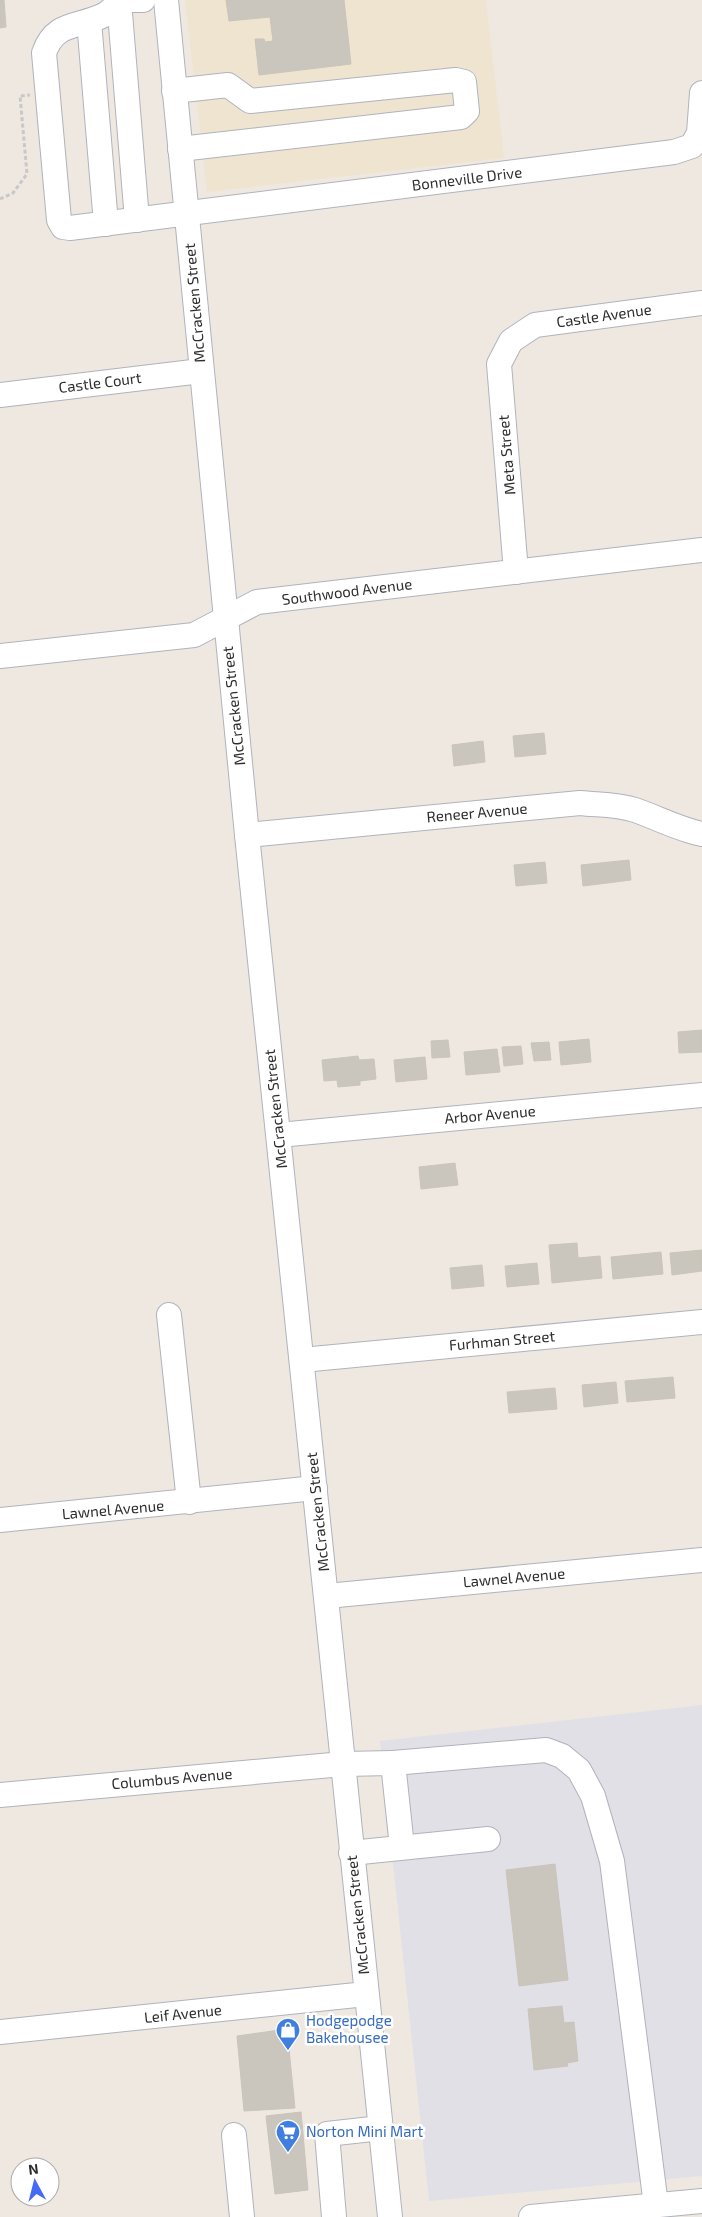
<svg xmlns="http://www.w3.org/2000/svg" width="702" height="2217" font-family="'Exo 2',sans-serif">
	<rect width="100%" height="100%" fill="#eee8e0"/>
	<polygon fill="#e2e0e7" points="702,1705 702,2176 429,2201 380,1741"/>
	<polygon fill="#efe4d0" points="185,0 486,0 504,158 207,192"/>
	<g fill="#cac6be" stroke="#cac4b9">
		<polygon points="0,0 4,0 6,27 0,28"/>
		<polygon points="226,0 344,0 351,64 259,75 255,39 264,39 265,42 273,41 270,17 229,21"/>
		<polygon points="544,733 546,754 515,757 513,736"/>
		<polygon points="483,741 485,762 454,766 452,745"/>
		<polygon points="629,860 631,880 583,886 581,865"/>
		<polygon points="545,862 547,883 516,886 514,865"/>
		<polygon points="702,1030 702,1052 679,1053 678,1032"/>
		<polygon points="589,1039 591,1062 561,1065 559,1042"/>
		<polygon points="448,1040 450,1057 432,1058 431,1041"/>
		<polygon points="549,1042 551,1060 534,1061 531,1043"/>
		<polygon points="521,1046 523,1064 504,1066 502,1047"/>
		<polygon points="497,1049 500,1072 466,1075 464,1052"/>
		<polygon points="358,1056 359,1060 374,1059 376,1079 360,1081 360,1085 338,1087 337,1080 324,1081 322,1060"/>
		<polygon points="425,1057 427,1079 396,1082 394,1060"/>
		<polygon points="455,1163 458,1185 421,1189 419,1167"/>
		<polygon points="577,1243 578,1258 600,1256 602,1278 552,1283 549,1245"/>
		<polygon points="702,1250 702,1271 672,1275 670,1253"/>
		<polygon points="661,1252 663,1274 613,1279 611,1257"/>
		<polygon points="537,1263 539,1284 507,1287 505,1266"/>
		<polygon points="482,1265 484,1286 452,1289 450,1268"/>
		<polygon points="673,1377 675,1398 627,1402 625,1381"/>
		<polygon points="616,1382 618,1403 584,1407 582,1385"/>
		<polygon points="555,1388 557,1409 509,1413 507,1392"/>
		<polygon points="555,1864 568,1980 519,1986 506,1870"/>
		<polygon points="562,2006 564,2023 574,2022 578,2061 567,2063 568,2066 534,2070 528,2009"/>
		<polygon points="287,2029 295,2108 244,2111 237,2036"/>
		<polygon points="301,2112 308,2190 275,2194 266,2116"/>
	</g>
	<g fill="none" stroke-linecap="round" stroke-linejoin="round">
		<defs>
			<g id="minor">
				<polyline points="119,0 143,0"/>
				<polyline points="166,0 247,835 390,2217"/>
				<path d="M119,1C115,6 110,12 104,15C78,28 55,21 44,53L59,220L63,227L70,228L674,152L692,146L699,133L702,93"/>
				<polyline points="119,1 137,220"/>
				<polyline points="89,21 106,224"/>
				<polyline points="174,91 228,85 250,101 456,80 464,82 467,111 461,117 180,149"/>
				<polyline points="0,395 201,371"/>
				<polyline points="516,572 499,364 511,341 535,325 702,303"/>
				<polyline points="0,656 194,635 257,602 702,550"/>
				<path d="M247,835L580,803C598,805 617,804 635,810C658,818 678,829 702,834"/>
				<polyline points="279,1135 702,1095"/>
				<polyline points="169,1315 189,1502"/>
				<polyline points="302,1360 702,1322"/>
				<polyline points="0,1520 315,1488"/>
				<polyline points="327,1596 702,1560"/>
				<polyline points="393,1763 546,1750 562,1756 579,1770 593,1796 612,1861 656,2205"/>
				<polyline points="0,1795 343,1764 393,1763 402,1847"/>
				<polyline points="351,1853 488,1839"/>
				<polyline points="0,2032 366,1994"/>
				<polyline points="234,2135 242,2217"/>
				<polyline points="334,2217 327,2134 381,2128"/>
				<polyline points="531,2217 702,2201"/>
			</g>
		</defs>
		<use href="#minor" stroke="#b0b3bd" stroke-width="26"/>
		<polyline stroke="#c8c8c8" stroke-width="3" stroke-dasharray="4 2.5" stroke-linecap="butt" points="0,199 13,193 27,174 20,96 30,95"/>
		<use href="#minor" stroke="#fff" stroke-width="24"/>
	</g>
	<defs>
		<symbol id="shop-pin" viewBox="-11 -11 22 30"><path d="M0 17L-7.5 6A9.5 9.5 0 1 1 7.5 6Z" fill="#3f7fe0" stroke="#fff"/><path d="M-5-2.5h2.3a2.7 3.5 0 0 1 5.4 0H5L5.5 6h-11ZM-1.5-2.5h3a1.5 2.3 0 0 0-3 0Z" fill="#fff"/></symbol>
		<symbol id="supermarket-pin" viewBox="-11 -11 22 30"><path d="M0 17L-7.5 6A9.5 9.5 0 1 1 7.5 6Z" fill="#3f7fe0" stroke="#fff"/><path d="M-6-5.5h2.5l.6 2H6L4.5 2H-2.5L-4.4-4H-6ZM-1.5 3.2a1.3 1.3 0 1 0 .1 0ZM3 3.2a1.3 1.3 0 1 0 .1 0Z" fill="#fff"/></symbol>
	</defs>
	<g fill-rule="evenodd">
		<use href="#shop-pin" x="274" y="2016" width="28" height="38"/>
		<use href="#supermarket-pin" x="274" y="2118" width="28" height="38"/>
	</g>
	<g text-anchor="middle" stroke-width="5" stroke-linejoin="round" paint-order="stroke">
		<g font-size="15" fill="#2d2d2d" stroke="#fff">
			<text transform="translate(467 179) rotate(-7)" y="5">Bonneville Drive</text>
			<text transform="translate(195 303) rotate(-95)" y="5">McCracken Street</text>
			<text transform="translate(604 316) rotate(-8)" y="5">Castle Avenue</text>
			<text transform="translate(100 383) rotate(-7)" y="5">Castle Court</text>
			<text transform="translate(507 455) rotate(-95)" y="5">Meta Street</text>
			<text transform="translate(347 592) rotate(-7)" y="5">Southwood Avenue</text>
			<text transform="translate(234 706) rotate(-96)" y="5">McCracken Street</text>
			<text transform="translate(477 813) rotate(-5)" y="5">Reneer Avenue</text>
			<text transform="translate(276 1109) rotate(-96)" y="5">McCracken Street</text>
			<text transform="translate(490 1115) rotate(-5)" y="5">Arbor Avenue</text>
			<text transform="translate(502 1341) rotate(-5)" y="5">Furhman Street</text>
			<text transform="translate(113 1510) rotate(-5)" y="5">Lawnel Avenue</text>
			<text transform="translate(318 1512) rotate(-96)" y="5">McCracken Street</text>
			<text transform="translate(514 1578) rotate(-5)" y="5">Lawnel Avenue</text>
			<text transform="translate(172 1779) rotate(-5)" y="5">Columbus Avenue</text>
			<text transform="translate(358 1915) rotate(-96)" y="5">McCracken Street</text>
			<text transform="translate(183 2014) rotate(-6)" y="5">Leif Avenue</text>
		</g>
		<g font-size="15" fill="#366cbe" stroke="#fff" text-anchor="start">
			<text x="306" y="2026">Hodgepodge<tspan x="306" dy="17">Bakehousee</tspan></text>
			<text x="306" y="2137">Norton Mini Mart</text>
		</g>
	</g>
	<g transform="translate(35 2182) rotate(353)"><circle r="24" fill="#ffffff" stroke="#ababab"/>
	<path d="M0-4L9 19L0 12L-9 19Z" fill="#456af6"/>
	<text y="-8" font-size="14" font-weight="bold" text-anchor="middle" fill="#2d2d2d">N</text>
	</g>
</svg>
